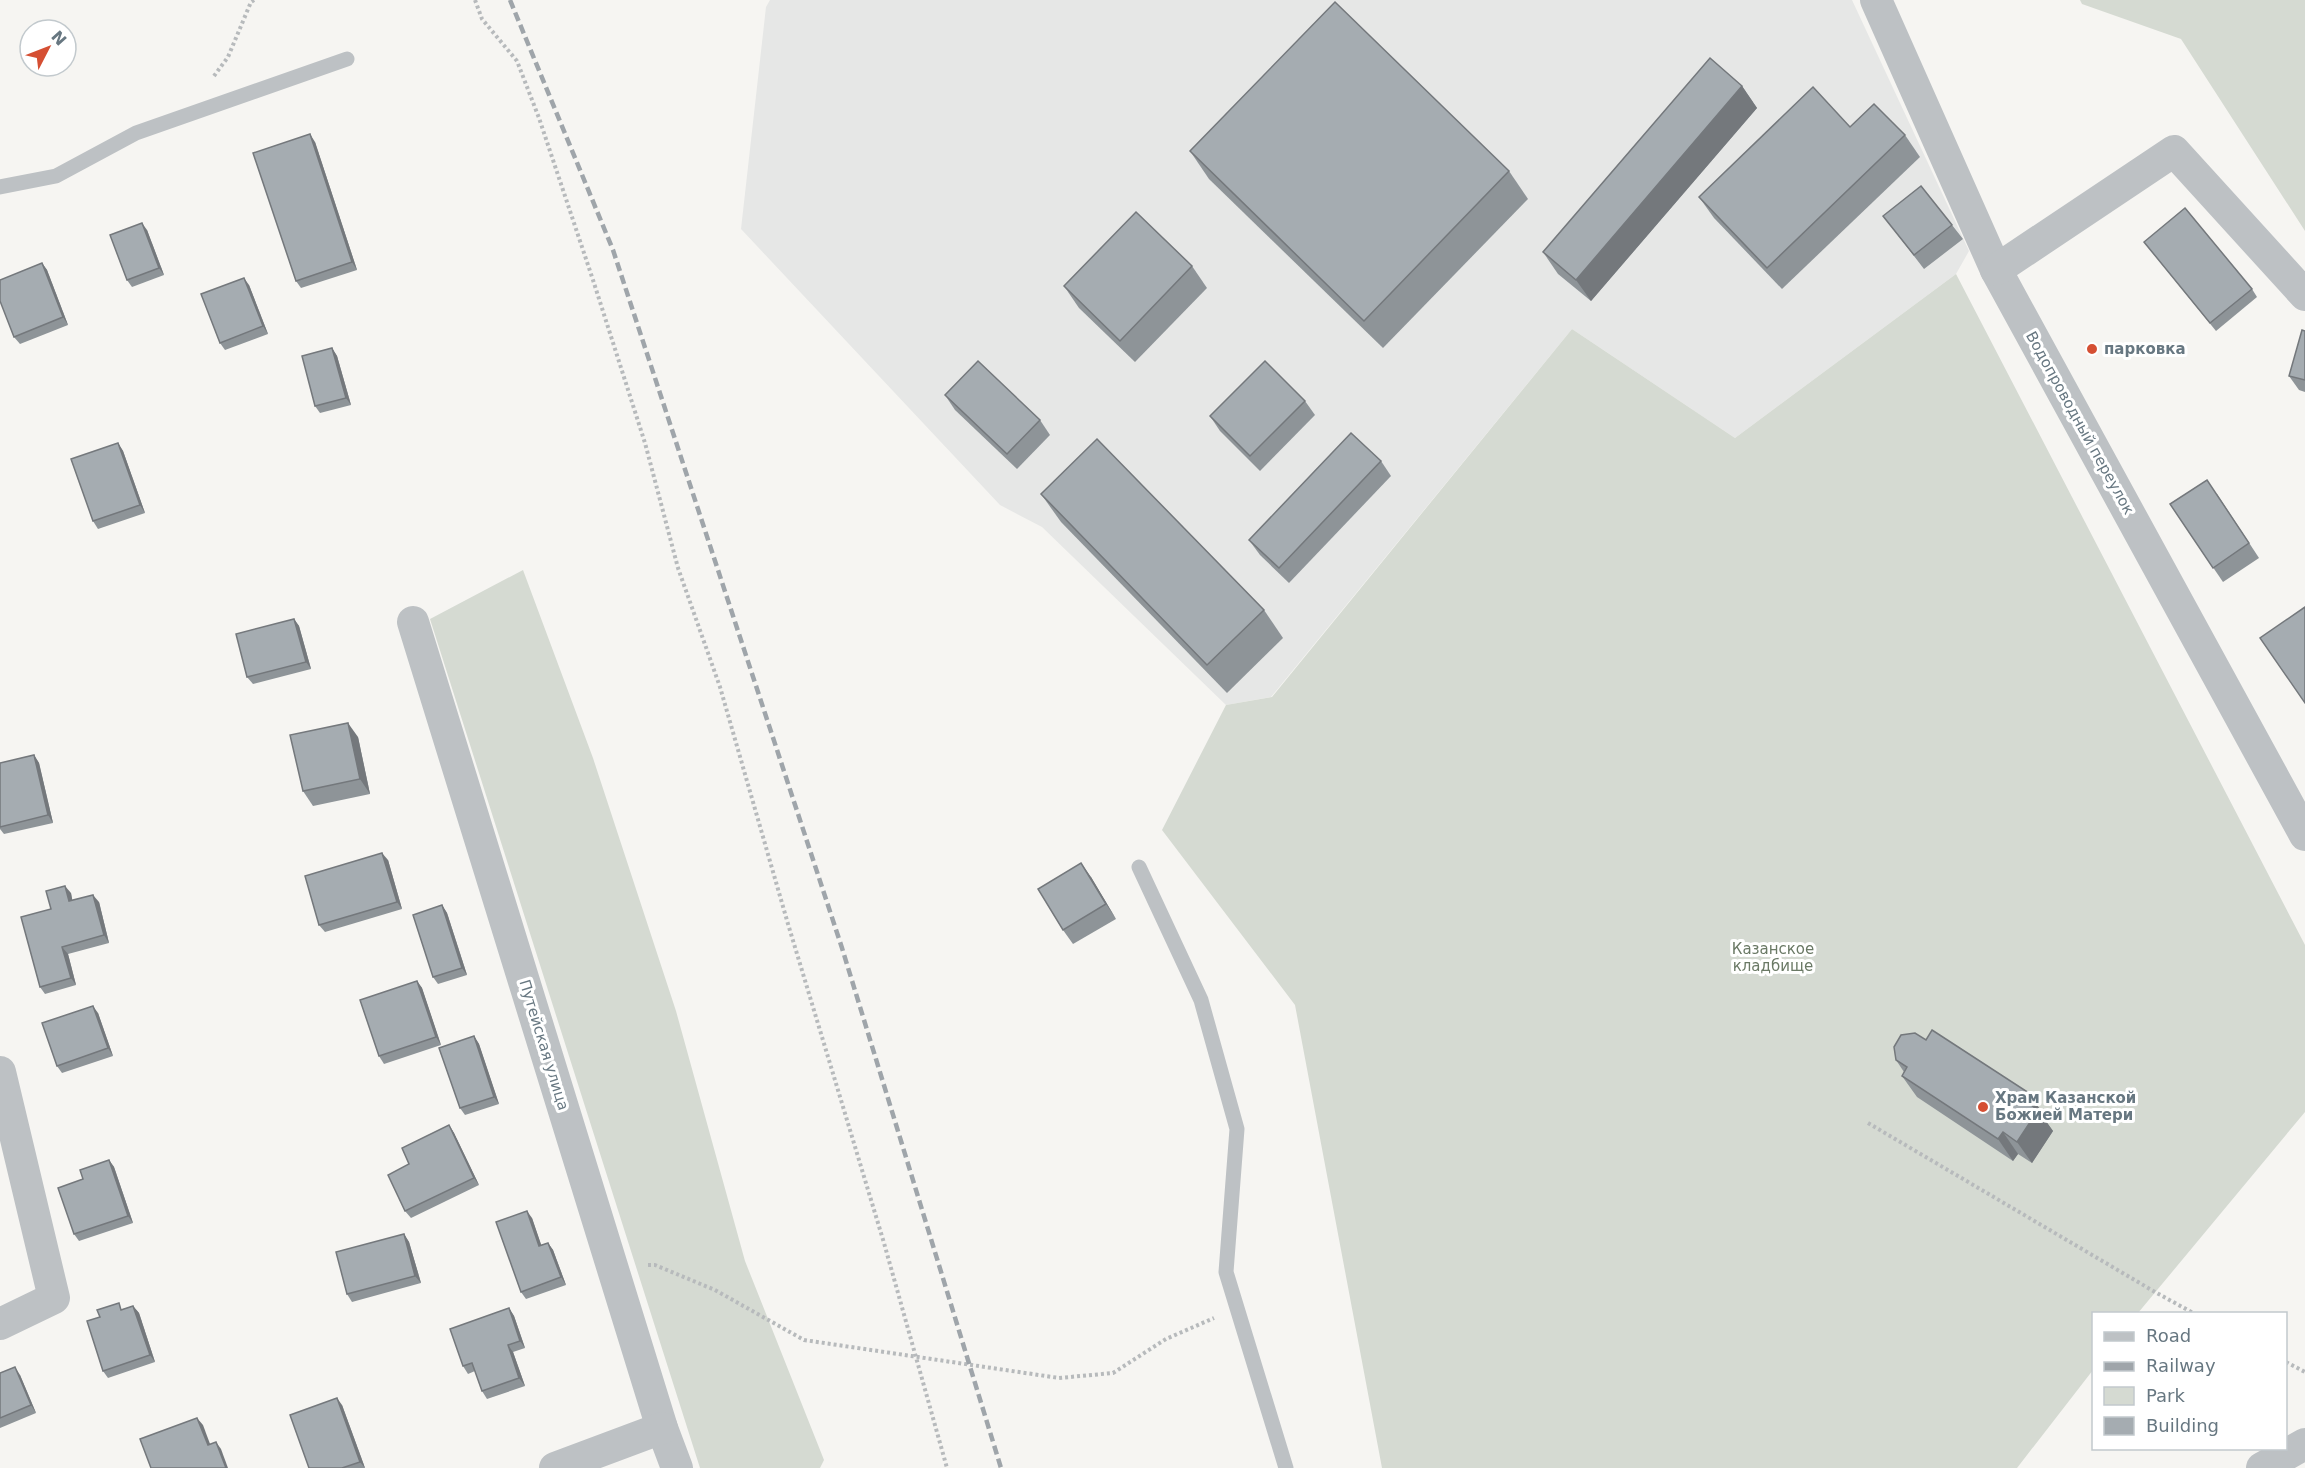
<svg xmlns="http://www.w3.org/2000/svg" width="2305" height="1468" font-family="'DejaVu Sans',sans-serif">
	<rect width="100%" height="100%" fill="#f6f5f2"/>
	<polygon fill="#e6e7e6" points="770,0 1852,0 1969,251 1956,274 1735,438 1572,329 1271,697 1226,705 1042,527 1000,505 741,229 766,7"/>
	<g fill="#d5dad2">
		<polygon points="2080,0 2305,0 2305,231 2181,39 2082,4"/>
		<polygon points="1956,274 2305,945 2305,1112 2138,1313 2094,1314 2093,1370 2017,1468 1382,1468 1295,1005 1162,830 1226,705 1272,697 1572,329 1735,438"/>
		<polygon points="523,570 593,758 676,1011 745,1261 824,1460 820,1468 700,1468 430,619"/>
	</g>
	<g fill="none" stroke-linecap="round" stroke-linejoin="round">
		<g stroke="#b7babc" stroke-width="4" stroke-dasharray="3 3" stroke-linecap="butt">
			<polyline points="475,0 482,19 517,61 539,118 593,280 645,443 678,568 720,687 788,924 884,1243 947,1468"/>
			<polyline points="214,76 228,57 251,2 254,0"/>
			<polyline points="1868,1123 2155,1292 2195,1314"/>
			<polyline points="648,1265 655,1265 715,1290 804,1340 1059,1378 1113,1373 1166,1339 1214,1318"/>
			<polyline points="2286,1362 2305,1372"/>
		</g>
		<g stroke="#bdc1c4" stroke-width="15">
			<polyline points="0,187 56,176 136,133 347,59"/>
			<polyline points="1139,867 1201,1000 1237,1129 1226,1272 1286,1468"/>
		</g>
		<g stroke="#bdc1c4" stroke-width="32">
			<polyline points="1876,0 1996,270 2305,835"/>
			<polyline points="1996,270 2174,151 2305,295"/>
			<polyline points="413,622 662,1428 677,1468"/>
			<polyline points="0,1072 54,1298 0,1324"/>
			<polyline points="555,1468 662,1428"/>
			<polyline points="2262,1468 2305,1444"/>
		</g>
		<polyline stroke="#9fa5aa" stroke-width="4.5" stroke-dasharray="9 4.5" stroke-linecap="butt" points="510,0 613,250 842,948 1001,1468"/>
	</g>
	<g fill="#8e9498">
		<polygon points="1742,86 1757,108 1591,301 1558,274 1543,252"/>
		<polygon points="1850,127 1905,135 1920,157 1782,289 1714,218 1699,197"/>
		<polygon points="315,142 357,270 301,288 296,281"/>
		<polygon points="1190,151 1509,171 1528,199 1383,348 1209,179"/>
		<polygon points="1883,216 1952,225 1963,239 1924,269 1894,230"/>
		<polygon points="147,230 164,275 132,287 127,280"/>
		<polygon points="2144,242 2252,289 2257,297 2216,331"/>
		<polygon points="42,263 47,270 68,325 20,344 14,337"/>
		<polygon points="1192,266 1207,288 1135,362 1079,308 1064,286"/>
		<polygon points="249,285 268,334 225,350 220,343"/>
		<polygon points="2305,331 2305,392 2299,390 2289,376"/>
		<polygon points="332,348 337,356 351,405 320,413 315,406"/>
		<polygon points="945,395 1040,420 1050,435 1017,469 955,410"/>
		<polygon points="1305,401 1315,415 1260,471 1220,431 1210,416"/>
		<polygon points="118,443 123,451 145,513 98,529 93,521"/>
		<polygon points="1381,461 1391,476 1289,583 1260,555 1249,540"/>
		<polygon points="1041,494 1264,610 1283,638 1227,693 1061,522"/>
		<polygon points="2217,494 2259,558 2223,582 2170,504"/>
		<polygon points="294,619 299,626 311,669 253,684 247,677"/>
		<polygon points="358,737 370,794 313,806 303,791"/>
		<polygon points="34,755 39,763 53,823 4,834 0,829 0,763"/>
		<polygon points="388,860 402,909 325,932 319,925"/>
		<polygon points="1091,877 1116,919 1073,944 1063,930"/>
		<polygon points="71,893 72,901 99,902 109,943 68,954 76,985 45,994 40,987 51,909"/>
		<polygon points="442,905 447,913 467,975 438,984 433,977"/>
		<polygon points="417,981 422,988 441,1045 384,1064 379,1056"/>
		<polygon points="98,1013 113,1056 62,1073 57,1066"/>
		<polygon points="474,1036 479,1044 499,1104 465,1115 460,1108"/>
		<polygon points="1926,1040 2044,1115 2043,1117 2053,1131 2032,1163 2018,1154 2013,1161 1917,1097 1902,1076 1904,1072 1896,1060"/>
		<polygon points="449,1125 454,1133 479,1185 411,1218 405,1211 409,1164"/>
		<polygon points="109,1160 114,1167 133,1223 79,1241 74,1234 83,1179"/>
		<polygon points="532,1218 541,1245 548,1243 553,1250 566,1285 526,1299 521,1292"/>
		<polygon points="404,1234 409,1242 421,1283 352,1302 347,1294"/>
		<polygon points="133,1306 139,1313 155,1362 108,1378 103,1371 123,1309"/>
		<polygon points="509,1308 514,1316 525,1348 513,1352 525,1386 487,1399 482,1391 475,1371 468,1374 463,1366"/>
		<polygon points="0,1373 20,1375 36,1413 0,1428"/>
		<polygon points="342,1405 365,1468 309,1468"/>
	</g>
	<g fill="#74787c">
		<polygon points="1742,86 1757,108 1591,301 1576,280"/>
		<polygon points="310,134 315,142 357,270 352,262"/>
		<polygon points="142,223 147,230 164,275 159,268"/>
		<polygon points="42,263 47,270 68,325 63,317"/>
		<polygon points="244,278 249,285 268,334 263,326"/>
		<polygon points="332,348 337,356 351,405 346,398"/>
		<polygon points="118,443 123,451 145,513 140,505"/>
		<polygon points="294,619 299,626 311,669 306,662"/>
		<polygon points="348,723 358,737 370,794 360,779"/>
		<polygon points="34,755 39,763 53,823 48,815"/>
		<polygon points="382,853 388,860 402,909 397,902"/>
		<polygon points="1081,863 1091,877 1116,919 1106,904"/>
		<polygon points="65,886 71,893 74,909 69,901"/>
		<polygon points="93,895 99,902 109,943 104,935"/>
		<polygon points="442,905 447,913 467,975 462,968"/>
		<polygon points="62,947 68,954 76,985 71,978"/>
		<polygon points="417,981 422,988 441,1045 436,1037"/>
		<polygon points="93,1006 98,1013 113,1056 108,1048"/>
		<polygon points="474,1036 479,1044 499,1104 494,1097"/>
		<polygon points="2029,1093 2044,1115 2043,1117 2053,1131 2032,1163 2017,1142 2024,1100"/>
		<polygon points="449,1125 454,1133 479,1185 474,1178"/>
		<polygon points="2003,1132 2018,1154 2013,1161 1998,1139"/>
		<polygon points="109,1160 114,1167 133,1223 128,1216"/>
		<polygon points="527,1211 532,1218 544,1253 539,1246"/>
		<polygon points="404,1234 409,1242 421,1283 415,1276"/>
		<polygon points="548,1243 553,1250 566,1285 561,1277"/>
		<polygon points="133,1306 139,1313 155,1362 150,1355"/>
		<polygon points="509,1308 514,1316 525,1348 520,1341"/>
		<polygon points="508,1345 513,1352 525,1386 519,1378"/>
		<polygon points="15,1367 20,1375 36,1413 31,1405"/>
		<polygon points="337,1398 342,1405 365,1468 360,1462"/>
		<polygon points="197,1418 203,1425 213,1452 208,1445"/>
		<polygon points="216,1442 221,1449 228,1468 226,1468"/>
	</g>
	<g fill="#a5acb1" stroke="#74787c" stroke-width="1.5">
		<polygon points="1335,2 1509,171 1364,321 1190,151"/>
		<polygon points="1710,58 1742,86 1576,280 1543,252"/>
		<polygon points="1813,87 1850,127 1874,104 1905,135 1767,268 1699,197"/>
		<polygon points="310,134 352,262 296,281 253,153"/>
		<polygon points="1921,186 1952,225 1914,255 1883,216"/>
		<polygon points="2185,208 2252,289 2210,323 2144,242"/>
		<polygon points="1136,212 1192,266 1120,341 1064,286"/>
		<polygon points="142,223 159,268 127,280 110,235"/>
		<polygon points="42,263 63,317 14,337 0,301 0,280"/>
		<polygon points="244,278 263,326 220,343 201,294"/>
		<polygon points="2302,330 2305,331 2305,380 2289,376"/>
		<polygon points="332,348 346,398 315,406 302,356"/>
		<polygon points="978,361 1040,420 1007,454 945,395"/>
		<polygon points="1265,361 1305,401 1250,456 1210,416"/>
		<polygon points="1351,433 1381,461 1279,568 1249,540"/>
		<polygon points="1097,439 1264,610 1207,665 1041,494"/>
		<polygon points="118,443 140,505 93,521 71,459"/>
		<polygon points="2207,480 2249,543 2213,568 2170,504"/>
		<polygon points="2305,607 2305,703 2260,638"/>
		<polygon points="294,619 306,662 247,677 236,634"/>
		<polygon points="348,723 360,779 303,791 290,735"/>
		<polygon points="34,755 48,815 0,827 0,763"/>
		<polygon points="382,853 397,902 319,925 305,876"/>
		<polygon points="1081,863 1106,904 1063,930 1038,889"/>
		<polygon points="65,886 69,901 93,895 104,935 62,947 71,978 40,987 21,917 51,909 46,891"/>
		<polygon points="442,905 462,968 433,977 413,915"/>
		<polygon points="417,981 436,1037 379,1056 360,1000"/>
		<polygon points="93,1006 108,1048 57,1066 42,1023"/>
		<polygon points="1932,1030 2029,1093 2024,1100 2038,1110 2017,1142 2003,1132 1998,1139 1902,1076 1907,1067 1896,1060 1894,1047 1901,1035 1915,1033 1926,1040"/>
		<polygon points="474,1036 494,1097 460,1108 439,1048"/>
		<polygon points="449,1125 474,1178 405,1211 388,1175 409,1164 402,1148"/>
		<polygon points="109,1160 128,1216 74,1234 58,1188 83,1179 80,1170"/>
		<polygon points="527,1211 539,1246 548,1243 561,1277 521,1292 496,1222"/>
		<polygon points="404,1234 415,1276 347,1294 336,1252"/>
		<polygon points="119,1303 121,1310 133,1306 150,1355 103,1371 87,1321 100,1317 97,1310"/>
		<polygon points="509,1308 520,1341 508,1345 519,1378 482,1391 472,1363 463,1366 450,1329"/>
		<polygon points="15,1367 31,1405 0,1418 0,1373"/>
		<polygon points="337,1398 360,1462 342,1468 309,1468 290,1415"/>
		<polygon points="197,1418 208,1445 216,1442 226,1468 151,1468 140,1439"/>
	</g>
	<g fill="#d54f33" stroke="#fff" stroke-width="2">
		<circle cx="2092" cy="349" r="6"/>
		<circle cx="1983" cy="1107" r="6"/>
	</g>
	<g text-anchor="middle" stroke-width="6" stroke-linejoin="round" paint-order="stroke">
		<g font-size="15" font-weight="bold" fill="#677781" stroke="#fff" text-anchor="start">
			<text x="2104" y="354">парковка</text>
			<text x="1995" y="1103">Храм Казанской<tspan x="1995" dy="17">Божией Матери</tspan></text>
		</g>
		<g font-size="15" fill="#677781" stroke="#fff">
			<text transform="translate(2080 423) rotate(61)" y="5">Водопроводный переулок</text>
			<text transform="translate(544 1045) rotate(73)" y="5">Путейская улица</text>
		</g>
		<g font-size="15" fill="#6a7965" stroke="#fff">
			<text x="1773" y="954">Казанское<tspan x="1773" dy="17">кладбище</tspan></text>
		</g>
	</g>
	<rect x="2092" y="1312" width="195" height="138" fill="#ffffff" stroke="#c2c9cd" stroke-width="1.5"/>
	<rect x="2104" y="1332" width="30" height="9" fill="#bdc1c4" stroke="#c2c9cd" stroke-width="1.5"/>
	<text x="2146" y="1342" font-size="18" fill="#677781">Road</text>
	<rect x="2104" y="1362" width="30" height="9" fill="#9fa5aa" stroke="#c2c9cd" stroke-width="1.5"/>
	<text x="2146" y="1372" font-size="18" fill="#677781">Railway</text>
	<rect x="2104" y="1387" width="30" height="18" fill="#d5dad2" stroke="#c2c9cd" stroke-width="1.5"/>
	<text x="2146" y="1402" font-size="18" fill="#677781">Park</text>
	<rect x="2104" y="1417" width="30" height="18" fill="#a5acb1" stroke="#c2c9cd" stroke-width="1.5"/>
	<text x="2146" y="1432" font-size="18" fill="#677781">Building</text>
	<g transform="translate(48 48) rotate(48)"><circle r="28" fill="#ffffff" stroke="#c2c9cd" stroke-width="1.5"/>
	<path d="M0-4.5L10 22L0 15L-10 22Z" fill="#d54f33"/>
	<text y="-9" font-size="16" font-weight="bold" text-anchor="middle" fill="#677781">N</text>
	</g>
</svg>
